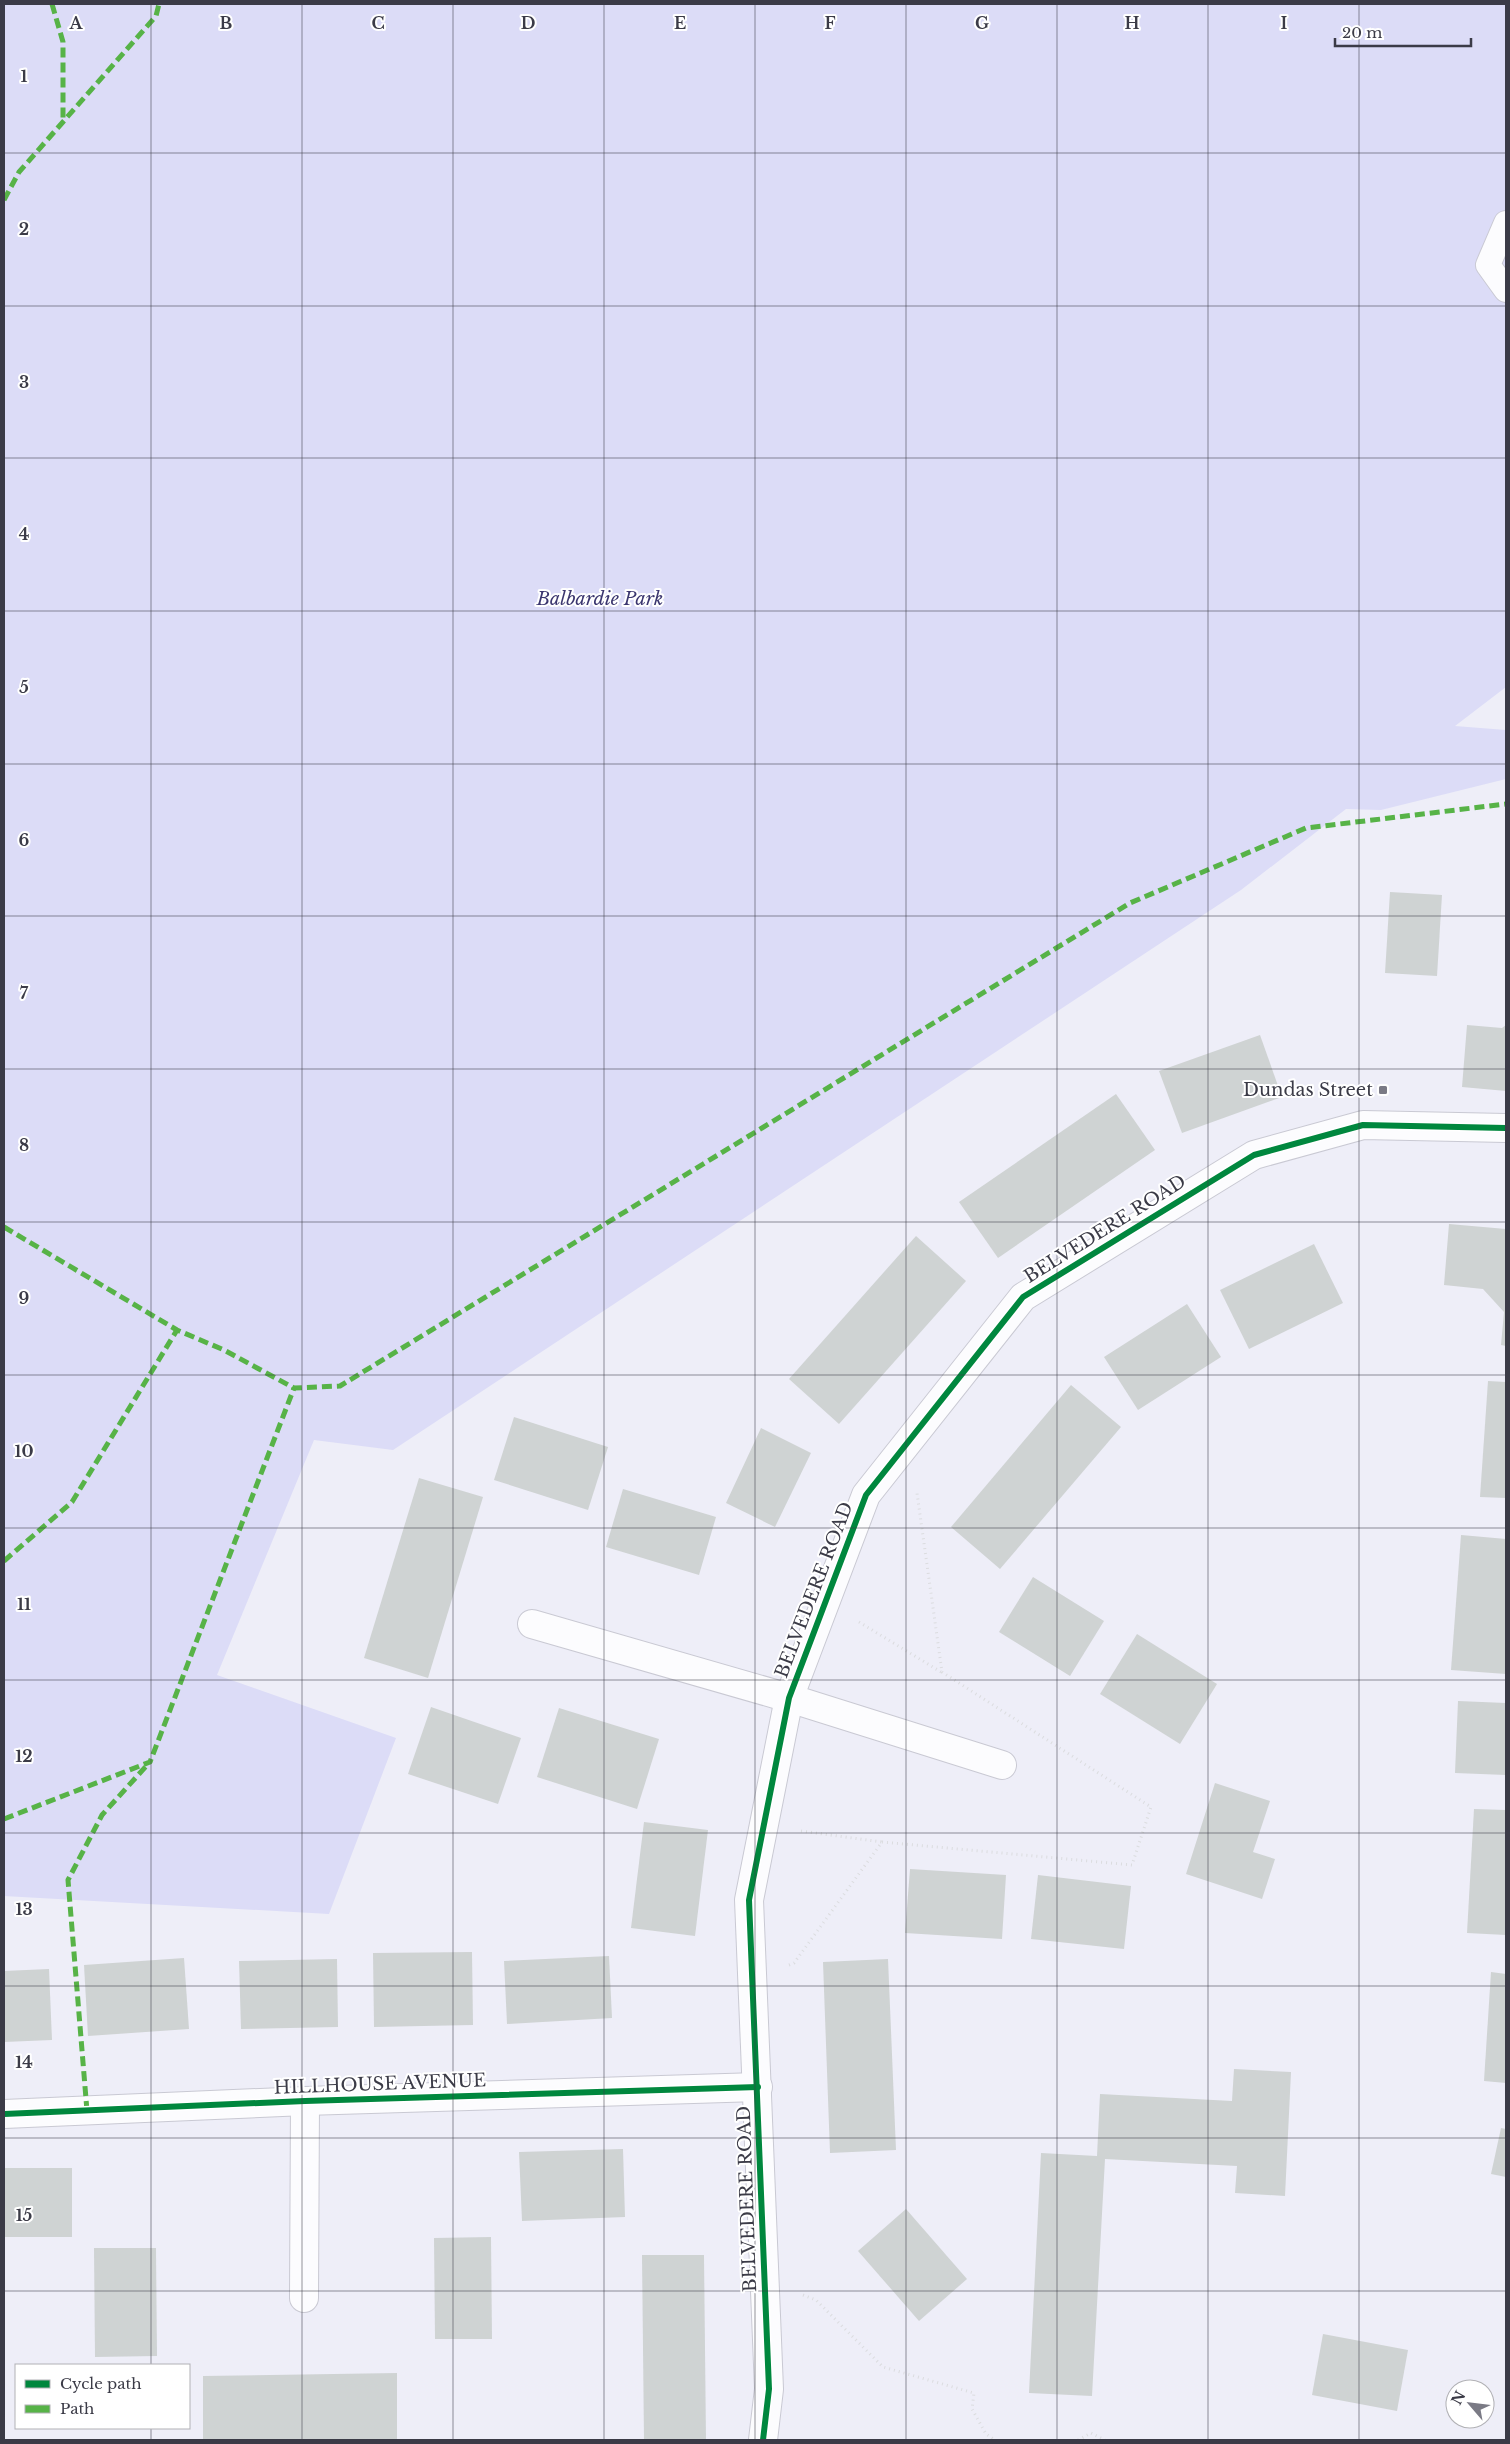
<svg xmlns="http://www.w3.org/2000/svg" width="1510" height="2444" font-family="'Libre Baskerville',serif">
	<rect width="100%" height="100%" fill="#eeeef8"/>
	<polygon fill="#dcdcf7" points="4,4 1506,4 1506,687 1455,726 1506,730 1506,779 1381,810 1346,809 1241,890 393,1450 314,1440 217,1675 396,1738 329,1914 4,1896"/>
	<g fill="#cfd3d3">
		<polygon points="1390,892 1442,895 1437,976 1385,973"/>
		<polygon points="1467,1025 1502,1028 1506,1025 1506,1091 1462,1087"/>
		<polygon points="1260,1035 1282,1097 1182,1133 1159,1071"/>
		<polygon points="1116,1094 1155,1150 998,1258 959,1202"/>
		<polygon points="1449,1224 1506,1229 1506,1346 1501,1345 1504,1312 1483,1289 1444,1285"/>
		<polygon points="916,1236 966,1281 839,1424 789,1379"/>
		<polygon points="1314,1244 1343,1303 1249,1349 1220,1290"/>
		<polygon points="1187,1304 1221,1357 1138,1410 1104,1357"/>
		<polygon points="1488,1381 1506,1382 1506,1498 1480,1497"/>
		<polygon points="1071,1385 1121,1427 1000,1569 951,1527"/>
		<polygon points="514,1417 608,1447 588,1510 494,1480"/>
		<polygon points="761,1428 811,1453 775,1527 726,1503"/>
		<polygon points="419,1478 483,1497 428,1678 364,1658"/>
		<polygon points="623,1489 716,1517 699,1575 606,1547"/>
		<polygon points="1461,1535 1506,1539 1506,1674 1451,1670"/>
		<polygon points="1033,1577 1104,1621 1070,1676 999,1632"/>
		<polygon points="1137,1634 1217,1684 1180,1744 1100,1694"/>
		<polygon points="1458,1701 1506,1703 1506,1775 1455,1773"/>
		<polygon points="431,1707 521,1738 498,1804 408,1774"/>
		<polygon points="559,1708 659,1739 637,1809 537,1777"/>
		<polygon points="1215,1783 1270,1801 1253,1852 1275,1859 1262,1899 1186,1874"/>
		<polygon points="1474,1809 1506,1810 1506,1935 1467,1933"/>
		<polygon points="644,1822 708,1830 695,1936 631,1928"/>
		<polygon points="910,1869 1006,1875 1002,1939 905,1933"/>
		<polygon points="1038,1875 1131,1886 1124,1949 1031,1939"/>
		<polygon points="472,1952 473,2025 374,2027 373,1953"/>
		<polygon points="609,1956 612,2018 507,2024 504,1961"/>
		<polygon points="184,1958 189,2029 88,2036 84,1965"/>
		<polygon points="337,1959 338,2027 241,2029 239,1961"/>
		<polygon points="888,1959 896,2150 830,2153 823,1962"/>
		<polygon points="49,1969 52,2040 4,2042 4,1971"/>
		<polygon points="1491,1972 1506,1974 1506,2083 1484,2081"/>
		<polygon points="1234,2069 1291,2072 1285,2196 1235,2193 1237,2166 1105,2159 1092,2396 1029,2393 1041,2153 1097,2156 1100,2094 1232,2101"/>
		<polygon points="1501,2128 1506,2129 1506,2177 1491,2174"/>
		<polygon points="623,2149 625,2217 522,2221 519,2152"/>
		<rect x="4" y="2168" width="68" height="69"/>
		<polygon points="906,2209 967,2279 919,2321 858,2251"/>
		<polygon points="491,2237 492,2339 435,2339 434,2238"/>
		<polygon points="94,2248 156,2248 157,2356 95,2357"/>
		<polygon points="642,2255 704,2255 706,2440 644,2440"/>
		<polygon points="1323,2334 1408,2350 1397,2411 1312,2395"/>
		<polygon points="397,2373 397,2440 203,2440 203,2376"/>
	</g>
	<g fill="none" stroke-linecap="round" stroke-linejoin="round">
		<defs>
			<polyline id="service" points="1506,223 1488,265 1506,290"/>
			<g id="minor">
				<polyline points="532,1624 789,1698 1002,1765"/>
				<polyline points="4,2114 305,2101 758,2087"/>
				<polyline points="304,2298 305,2101"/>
				<polyline points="763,2440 769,2389 749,1900 789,1698 866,1495 1023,1297 1254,1155 1363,1125 1506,1128"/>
			</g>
		</defs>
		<use href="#service" stroke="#c9c9d3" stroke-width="26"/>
		<use href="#minor" stroke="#c9c9d3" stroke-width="30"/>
		<g stroke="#dbdcdf" stroke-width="3" stroke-dasharray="1 4" stroke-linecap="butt">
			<polyline points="859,1622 941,1672"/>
			<polyline points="801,1831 882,1842"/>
			<polyline points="789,1965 794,1963 882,1842 1132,1865 1151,1807 942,1672 917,1493"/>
			<polyline points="803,2295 816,2300 883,2367 974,2393 972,2409 986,2434 995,2440"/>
			<polyline points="1078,2440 1091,2433 1105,2440"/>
		</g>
		<use href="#service" stroke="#fcfcfe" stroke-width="24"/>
		<use href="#minor" stroke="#fcfcfe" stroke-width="28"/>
		<g stroke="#57b347" stroke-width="5" stroke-dasharray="10 5" stroke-linecap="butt">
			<polyline points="52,4 63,42 63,122"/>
			<polyline points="4,200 19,172 156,16 159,4"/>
			<polyline points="4,1227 177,1330 224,1350 294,1388 340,1386 1130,903 1306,828 1506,804"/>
			<polyline points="4,1561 72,1502 177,1330"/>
			<polyline points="4,1819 150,1762 294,1388"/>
			<polyline points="87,2111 68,1880 102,1815 149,1763"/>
		</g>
		<defs>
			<g id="cycleway">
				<polyline points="4,2114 305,2101 758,2087"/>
				<polyline points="763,2440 769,2389 749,1900 789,1698 866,1495 1023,1297 1254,1155 1363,1125 1506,1128"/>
			</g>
		</defs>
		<use href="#cycleway" stroke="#fff" stroke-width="9"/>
		<use href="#cycleway" stroke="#00873e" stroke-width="6"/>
	</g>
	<path fill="none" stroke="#3b3b47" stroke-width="1" stroke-opacity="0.55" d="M151,4V2365M302,4V2440M453,4V2440M604,4V2440M755,4V2440M906,4V2440M1057,4V2440M1208,4V2440M1359,4V2440M4,153H1506M4,306H1506M4,458H1506M4,611H1506M4,764H1506M4,916H1506M4,1069H1506M4,1222H1506M4,1375H1506M4,1528H1506M4,1680H1506M4,1833H1506M4,1986H1506M4,2138H1506M4,2291H1506M151,2428V2440"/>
	<rect fill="#7a7a85" stroke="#fff" stroke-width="2" x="1378" y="1085" width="10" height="10" rx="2.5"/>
	<g text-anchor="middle" stroke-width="4" stroke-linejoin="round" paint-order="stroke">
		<g font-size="18" font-style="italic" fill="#3b366f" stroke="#fff">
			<text x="600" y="605">Balbardie Park</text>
		</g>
		<g font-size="18" fill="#3b3b47" stroke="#fff" text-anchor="end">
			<text x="1373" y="1096">Dundas Street</text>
		</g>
		<g font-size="18" fill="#3b3b47" stroke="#fff">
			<text transform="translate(1105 1229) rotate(-32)" y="6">BELVEDERE ROAD</text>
			<text transform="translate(814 1590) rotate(-69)" y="6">BELVEDERE ROAD</text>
			<text transform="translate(380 2084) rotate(-2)" y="6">HILLHOUSE AVENUE</text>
			<text transform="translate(747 2199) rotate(-92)" y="6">BELVEDERE ROAD</text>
		</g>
	</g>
	<g font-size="16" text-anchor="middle" font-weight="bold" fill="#3b3b47" stroke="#fff" stroke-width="4" stroke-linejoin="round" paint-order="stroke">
		<text x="76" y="29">A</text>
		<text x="226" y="29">B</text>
		<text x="378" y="29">C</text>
		<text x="528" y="29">D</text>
		<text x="680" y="29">E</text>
		<text x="830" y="29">F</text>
		<text x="982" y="29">G</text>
		<text x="1132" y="29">H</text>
		<text x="1284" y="29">I</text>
		<text x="24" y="82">1</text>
		<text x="24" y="235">2</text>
		<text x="24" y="388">3</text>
		<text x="24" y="540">4</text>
		<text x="24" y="693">5</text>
		<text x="24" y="846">6</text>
		<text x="24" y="999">7</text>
		<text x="24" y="1151">8</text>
		<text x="24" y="1304">9</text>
		<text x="24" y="1457">10</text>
		<text x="24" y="1610">11</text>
		<text x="24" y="1762">12</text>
		<text x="24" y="1915">13</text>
		<text x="24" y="2068">14</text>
		<text x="24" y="2221">15</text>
	</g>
	<rect width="1510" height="2444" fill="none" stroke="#3b3b47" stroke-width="10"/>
	<rect x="15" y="2364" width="175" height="65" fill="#ffffff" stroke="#b1b1b5"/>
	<rect x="25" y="2380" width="25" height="8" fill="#00873e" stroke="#b1b1b5"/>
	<text x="60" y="2389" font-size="15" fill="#3b3b47">Cycle path</text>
	<rect x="25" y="2405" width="25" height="8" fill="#57b347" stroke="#b1b1b5"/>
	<text x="60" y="2414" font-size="15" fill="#3b3b47">Path</text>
	<g transform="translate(1470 2404) rotate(298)"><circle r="24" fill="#ffffff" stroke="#b1b1b5"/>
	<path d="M0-4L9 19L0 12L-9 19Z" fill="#7a7a85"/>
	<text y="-8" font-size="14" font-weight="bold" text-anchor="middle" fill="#3b3b47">N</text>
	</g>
	<path d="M1335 38v8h136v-8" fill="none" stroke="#3b3b47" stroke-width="2.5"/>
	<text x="1342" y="38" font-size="15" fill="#3b3b47" stroke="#ffffff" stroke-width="4" paint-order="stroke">20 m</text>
</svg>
